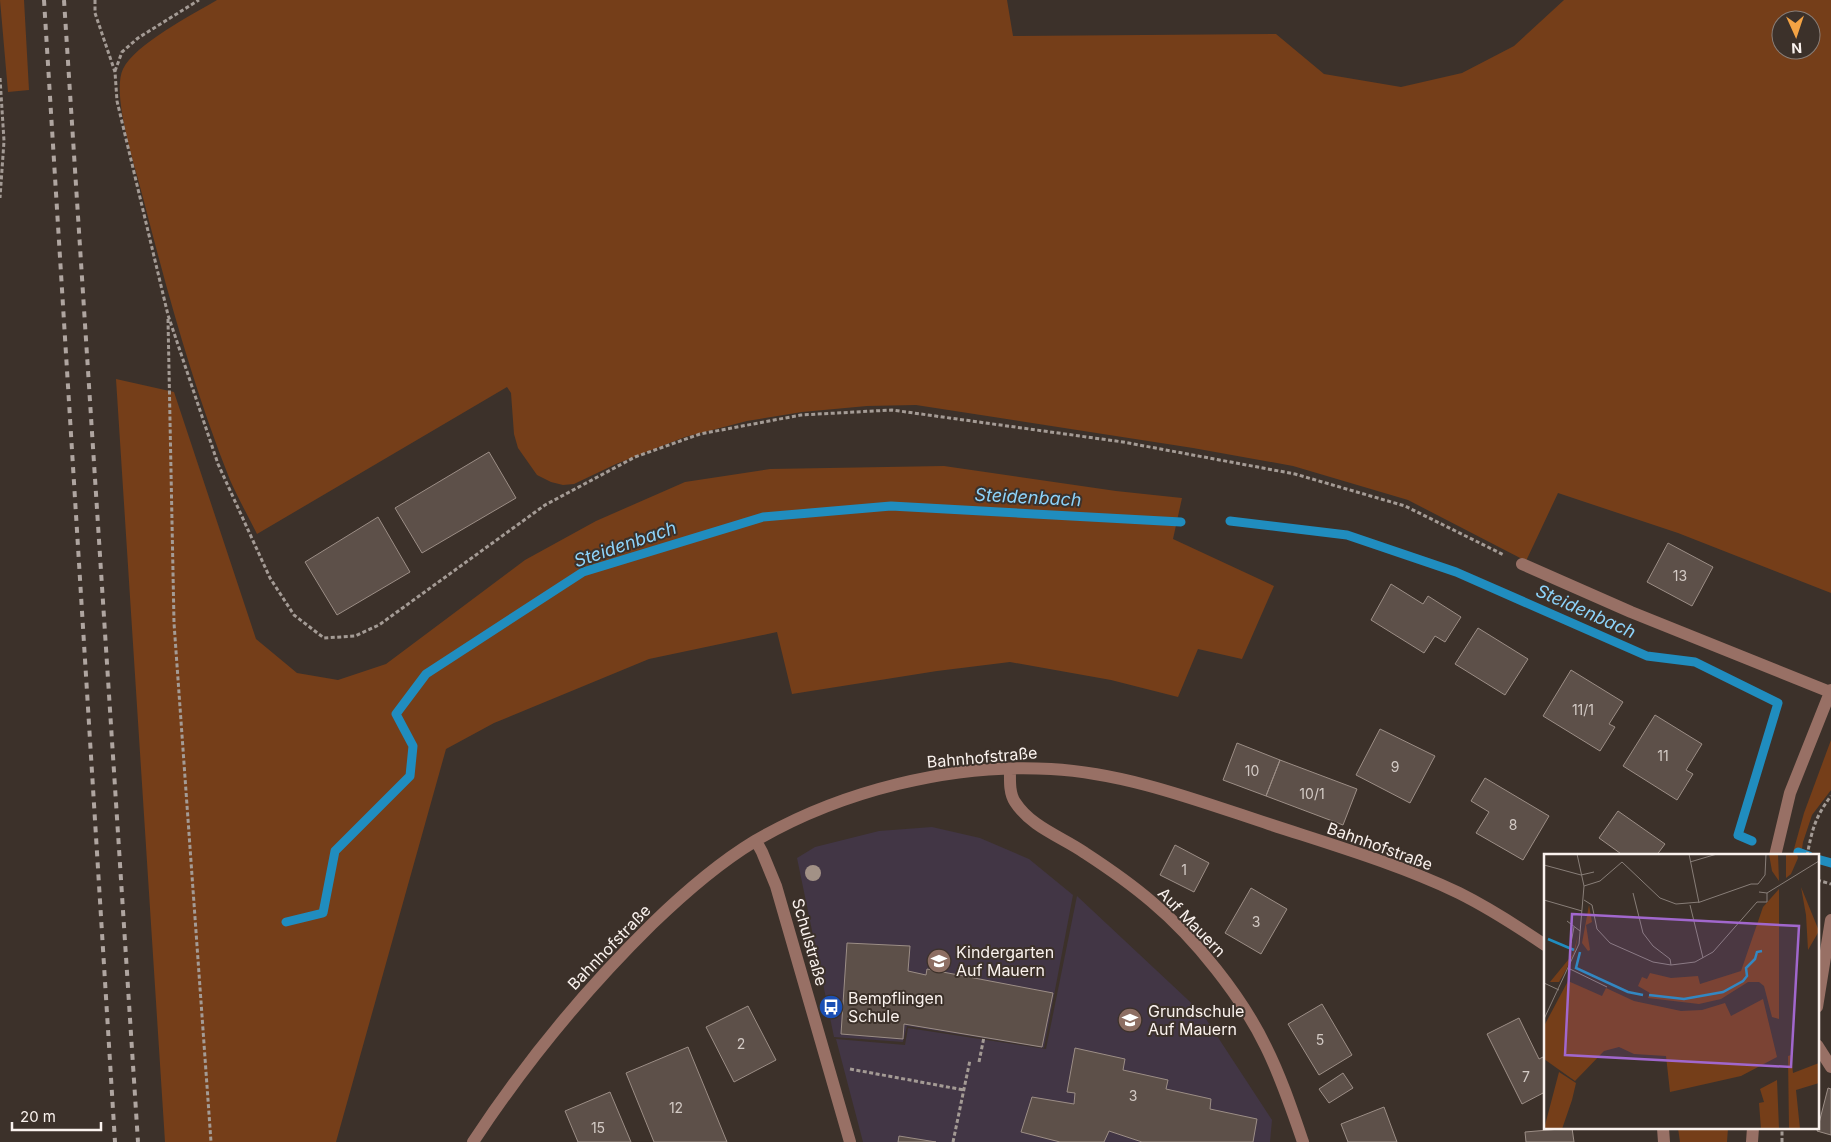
<svg xmlns="http://www.w3.org/2000/svg" width="1831" height="1142" font-family="Inter,sans-serif">
<style>
.education{fill:#423645}
.green{fill:#753e19;fill-rule:evenodd}
.lines{fill:none;stroke-linecap:round;stroke-linejoin:round}
.stream{stroke:#208dbf;stroke-width:9}
.building{fill:#5d5049;stroke:#9c8e86}
.path{stroke:#a49b95;stroke-width:3;stroke-dasharray:4 2.5;stroke-linecap:butt}
.minor{stroke:#987065;stroke-width:12}
.rail{stroke:#afa5a0;stroke-width:4;stroke-dasharray:6 6;stroke-linecap:butt}
.tree{fill:#a29186}
.labels{text-anchor:middle;dominant-baseline:central;stroke-width:4;stroke-linejoin:round;paint-order:stroke}
.number-label{font-size:14px;fill:#d3cac5}
.street-label{font-size:16px;fill:#faf2ee;stroke:#3c312a}
.poi-label{font-size:16px;fill:#faf2ee;stroke:#3c312a;text-anchor:start}
.water-label{font-size:18px;font-style:italic;fill:#8dd3fa;stroke:#3c312a}
.inset-river{fill:none;stroke:#208dbf;stroke-width:2.5}
.inset-road{fill:none;stroke:#887e78;stroke-width:1}
.view{fill:#a167cd;fill-opacity:0.15;stroke:#a167cd;stroke-width:2.5}
.inset-edge{fill:none;stroke:#faf2ee;stroke-width:2.5}
</style>
<rect width="100%" height="100%" fill="#3c312a"/>
<path class="education" d="M932,827L980,838L1029,859L1073,895L1044,1048L907,1026L903,1042L834,1037L797,858L815,847L879,831Z
M1077,896L1202,1013L1272,1120L1270,1142H863L836,1039L905,1045L908,1028L1046,1049Z"/>
<path class="green" d="M0,0H24L29,90L8,92Z
M217,0H1007L1013,36L1276,34L1324,74L1401,87L1462,73L1514,46L1564,0H1831V593L1678,533L1558,493L1526,561L1408,500L1293,466L1193,448L916,405L867,406L802,412L747,421L685,437L616,464L574,484L563,485L551,482L537,475L518,448L514,434L511,393L507,387L257,534C248,516 238,498 230,480C193,387 167,291 142,194C135,166 111,94 123,69C135,44 192,15 217,0ZM1781,20H1811V50H1781Z
M116,379L174,392L256,639L297,673L338,680L386,664L525,560L596,521L685,482L770,469L944,466L1116,491L1182,498L1173,539L1274,586L1242,659L1198,649L1178,697L1111,680L1010,662L937,671L792,694L777,632L649,659L494,723L446,749L336,1142H165Z
M1831,740V790L1812,815L1803,842L1801,856H1792L1804,813Z
M1678,1128H1728L1727,1142H1680Z"/>
<g class="lines">
<path class="stream" d="M1230,521L1347,535L1456,572L1647,656L1695,662L1778,703L1738,835L1752,841
M1798,852L1809,856
M1817,859L1831,863
M286,922L323,913L335,851L410,776L413,746L396,714L426,674L583,572L763,517L891,506L1181,522"/>
</g>
<path class="building" d="M489,452L516,498L422,553L395,508Z
M378,517L410,572L337,615L305,562Z
M1668,543L1713,567L1692,606L1647,582Z
M1391,584L1423,604L1428,596L1461,617L1445,642L1435,636L1424,653L1371,620Z
M1478,628L1528,659L1505,695L1455,664Z
M1571,670L1623,702L1609,724L1615,727L1600,751L1543,716Z
M1655,715L1702,744L1686,770L1693,774L1677,800L1623,766Z
M1380,729L1435,756L1410,803L1356,775Z
M1237,743L1280,760L1266,796L1223,780Z
M1280,760L1357,789L1343,825L1266,796Z
M1485,778L1549,816L1523,860L1476,833L1489,812L1471,801Z
M1618,811L1665,844L1656,856H1624L1599,838Z
M1175,845L1209,863L1194,892L1160,875Z
M1251,888L1287,909L1261,954L1225,933Z
M847,943L910,946L908,971L926,975L927,969L1053,993L1042,1047L904,1024L903,1039L841,1034Z
M1322,1004L1352,1055L1319,1075L1288,1024Z
M748,1006L776,1060L734,1082L706,1027Z
M1519,1018L1539,1059L1545,1056V1092L1522,1104L1487,1034Z
M688,1047L727,1142H654L626,1073Z
M1075,1048L1125,1059L1123,1070L1168,1080L1166,1089L1211,1099L1210,1109L1257,1119L1253,1142H1142L1109,1131L1104,1142H1060L1021,1132L1032,1097L1074,1104L1075,1093L1067,1092Z
M1343,1073L1353,1088L1329,1103L1319,1089Z
M1828,1088L1831,1089V1135L1817,1131Z
M610,1092L631,1142H578L565,1111Z
M1384,1107L1397,1142H1348L1341,1124Z
M1572,1128L1574,1142H1526L1525,1132Z
M899,1136L936,1142H898Z"/>
<g class="lines">
<path class="path" d="M95,0V13L115,72L117,101L168,315L218,464L270,578L294,615L324,638L355,636L379,625L545,505L635,457L700,434L801,415L892,410L1123,442L1295,474L1405,506L1504,555
M115,71L122,52L138,38L199,0
M0,78L4,141L0,198
M168,319L174,623L211,1142
M1807,856C1812,830 1815,817 1831,796
M1817,880L1831,884
M979,1062L984,1037
M850,1069L964,1090
M953,1142L970,1060
M1782,1142V1128"/>
<path class="minor" d="M1522,564L1631,612L1830,692
M1010,769C1010,780 1009,793 1015,802C1031,827 1062,837 1085,853C1108,868 1131,884 1152,902C1195,938 1242,997 1266,1047C1281,1077 1292,1110 1303,1142
M756,841L762,852L776,886L850,1142
M1775,856L1790,793L1831,690
M1817,1007L1831,920
M1817,1045L1831,1067
M1663,1128L1664,1142
M473,1142C525,1063 585,990 652,924C684,893 717,864 755,841C840,791 952,763 1051,769C1126,773 1199,801 1269,824C1333,845 1398,864 1459,893C1489,908 1517,926 1545,945
M1752,1142L1753,1128"/>
<path class="rail" d="M44,0L115,1142
M64,0L138,1142"/>
</g>
<circle class="tree" cx="813" cy="873" r="8"/>
<defs>
<g id="school-disc" transform="scale(1.25)"><circle r="9.5" fill="#8d6e63" stroke="#3c312a"/><path d="M0-5L7-2L0 1L-7-2ZM-4 1L0 2.5L4 1V4Q0 6-4 4Z" fill="#fff"/></g>
<g id="bus-disc" transform="scale(1.25)"><circle r="9.5" fill="#1a4fb4" stroke="#3c312a"/><path d="M-5-6H5V4H4V6H2V4H-2V6H-4V4H-5ZM-3.5-4V0h7V-4ZM-3.5 1.2v1.5H-2V1.2ZM2 1.2v1.5H3.5V1.2Z" fill="#fff"/></g>
</defs>
<g fill-rule="evenodd">
<use href="#school-disc" x="939" y="961"/>
<use href="#bus-disc" x="831" y="1007"/>
<use href="#school-disc" x="1130" y="1020"/>
</g>
<g class="labels">
<g class="number-label">
<text x="1680" y="575">13</text>
<text x="1583" y="709">11/1</text>
<text x="1663" y="755">11</text>
<text x="1395" y="766">9</text>
<text x="1252" y="770">10</text>
<text x="1312" y="793">10/1</text>
<text x="1513" y="824">8</text>
<text x="1184" y="869">1</text>
<text x="1256" y="921">3</text>
<text x="1320" y="1039">5</text>
<text x="741" y="1043">2</text>
<text x="1526" y="1076">7</text>
<text x="1133" y="1095">3</text>
<text x="676" y="1107">12</text>
<text x="598" y="1127">15</text>
</g>
<g class="street-label">
<text transform="translate(982 757) rotate(-5)">Bahnhofstraße</text>
<text transform="translate(1380 846) rotate(20)">Bahnhofstraße</text>
<text transform="translate(1192 922) rotate(46)">Auf Mauern</text>
<text transform="translate(810 942) rotate(74)">Schulstraße</text>
<text transform="translate(609 947) rotate(-46)">Bahnhofstraße</text>
</g>
<g class="poi-label">
<text x="956" y="952">Kindergarten<tspan x="956" dy="18">Auf Mauern</tspan></text>
<text x="848" y="998">Bempflingen<tspan x="848" dy="18">Schule</tspan></text>
<text x="1148" y="1011">Grundschule<tspan x="1148" dy="18">Auf Mauern</tspan></text>
</g>
<g class="water-label">
<text transform="translate(1028 497) rotate(3)">Steidenbach</text>
<text transform="translate(625 544) rotate(-19)">Steidenbach</text>
<text transform="translate(1586 611) rotate(24)">Steidenbach</text>
</g>
</g>
<g transform="translate(1544 854)">
<rect width="275" height="275" fill="#3c312a"/>
<path d="M225,0H234L235,27L228,17ZM242,0H253L254,4L247,20L242,24ZM257,33L275,77L264,96L262,61ZM235,35V165L228,163L220,132L215,128H204L177,145L155,150L104,144L106,139L94,132L98,123L103,125L106,119L127,124L154,122L156,130L197,117L219,53ZM45,51L48,68L42,71L46,96L44,97L38,89ZM34,81L31,97L22,116L15,128H6L29,100ZM24,127L58,142L62,134L90,147L137,157L158,156L181,149L187,162L219,145L233,203L197,222L126,238L122,202L90,200L75,193L60,197L31,227L0,205V172ZM247,201L249,219L275,209V229L252,236L256,275H245L244,202ZM15,218L32,229L28,246L18,275H0ZM233,226L235,275H217L215,249L220,248L216,235Z" fill="#753e19"/>
<path class="inset-river" d="M4,85L30,96M36,98L32,114L84,138L99,141M105,141L140,145L179,138L199,127L203,122L202,114L211,105L213,98L218,97"/>
<path class="inset-road" d="M145,0L155,49M146,8L173,0M0,11L37,21L50,18M214,30L221,21L222,0M40,32L56,27L78,8L116,44L132,50L156,48L207,30H214M215,38L223,39L275,7M89,39L99,79L109,92L126,105L127,111M0,46L38,57M40,46L48,51L53,75L66,89L109,108L127,111L151,108L169,98L213,48M213,48H223V39M146,51L159,104M23,67L36,77M27,89L30,73M26,115L63,133M0,129L15,136M0,165L35,90L40,32L33,0"/>
<path class="view" d="M28,60L255,72L247,213L21,201Z"/>
<rect width="275" height="275" class="inset-edge"/>
</g>
<g transform="translate(1796 35) rotate(177)"><circle r="24" fill="#3c312a" stroke="#887e78"/>
<path d="M0-4L9 19L0 12L-9 19Z" fill="#f4a344"/>
<text y="-8" font-size="14" font-weight="bold" text-anchor="middle" fill="#faf2ee">N</text>
</g>
<path d="M12 1122v8h89v-8" fill="none" stroke="#faf2ee" stroke-width="2.5"/>
<text x="20" y="1122" font-size="15" fill="#faf2ee" stroke="#3c312a" stroke-width="4" paint-order="stroke">20 m</text>
</svg>
